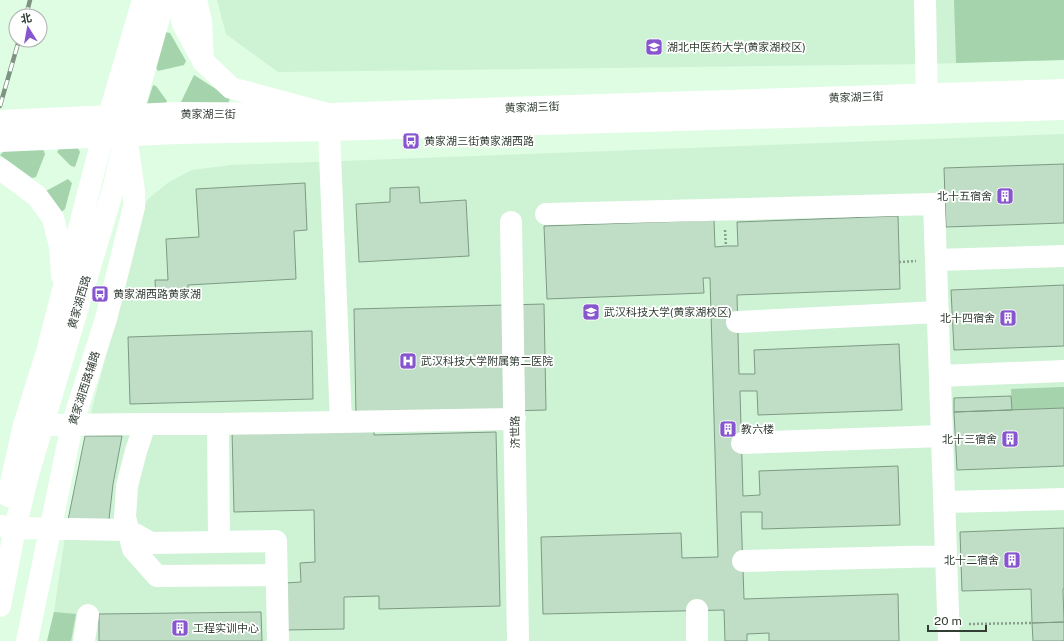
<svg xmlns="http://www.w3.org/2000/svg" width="1064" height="641" font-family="'Public Sans','Noto Sans SC',sans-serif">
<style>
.built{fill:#cef2d4}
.green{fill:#a4d3ac}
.building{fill:#c0dec5;stroke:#7e9a83}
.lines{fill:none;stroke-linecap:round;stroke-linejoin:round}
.path{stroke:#889d8b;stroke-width:2.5;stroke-dasharray:2 2;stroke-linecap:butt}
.minor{stroke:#fff;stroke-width:22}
.major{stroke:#fff;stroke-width:22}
.rail-casing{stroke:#7e9381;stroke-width:4.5}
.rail{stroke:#fff;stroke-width:3;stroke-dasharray:9;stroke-linecap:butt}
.labels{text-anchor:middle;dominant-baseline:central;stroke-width:3.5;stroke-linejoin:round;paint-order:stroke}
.poi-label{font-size:11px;fill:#323e34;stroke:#fff;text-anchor:start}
.street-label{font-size:11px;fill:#323e34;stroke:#fff}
</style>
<rect width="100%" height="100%" fill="#defde3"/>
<path class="built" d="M217,0H1064V60L926,64L278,72L226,34Z
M1064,134V641H47L54,612L66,530L88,424L147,200L169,182L192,170L232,165Z"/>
<path class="green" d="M954,0H1064V60L956,63Z
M165,32L170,33L186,61L184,65L158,71L155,66Z
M194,75L230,98L228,104L185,105L181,102Z
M153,85L156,86L167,101L165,105L147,104Z
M78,148L80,152L75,167L71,166L57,152L59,149Z
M43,149L45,154L36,177L32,178L0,155L5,150Z
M68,179L72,183L65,209L60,213L46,191Z
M1064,387V408L1012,410L1011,389Z
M54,612L76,614L71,641H47Z"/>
<path class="building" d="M1064,164V223L946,227L944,168Z
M305,183L307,230L294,231L296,279L188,285V296L156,298L155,280H168L166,239L199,237L196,189Z
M419,187L420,203L466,200L469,256L359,262L356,204L390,202V188Z
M898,216L900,289L737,295L739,374H755L754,350L899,344L902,410L758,415L757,391H740L743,496L760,495L759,471L898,466L900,525L762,529V512H741L744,599L898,594L899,641H769V633L747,634V641H725L724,610L543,614L541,537L681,533L682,558L718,557L710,278H703L704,293L547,299L544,226L714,220L715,247L726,246H738L737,222Z
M1064,285V346L954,350L951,290Z
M544,304L546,410L356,415L354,309Z
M312,331L313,399L130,404L128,337Z
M1011,396L1012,410L954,412V398Z
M1064,408V466L957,470L954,412Z
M374,426V435L496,432L500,606L379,609V596L344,597V629L286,630L285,583L301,582L300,563L315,562L314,510L234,512L232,430Z
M85,436H122L113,484L108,528L67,525Z
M1064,528V589H1063L1064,622L1032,623L1031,589L962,591L960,532Z
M261,612L262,641H99V614Z
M1064,622V641H1033L1032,623Z"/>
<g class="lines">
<path class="path" d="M725,230L726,246
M899,262L916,261
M969,624L1032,623"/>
<path class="minor" d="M196,0L201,21L203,61
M925,0L927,109
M0,121L178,113L328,114L1064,90
M329,130L341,422
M0,141L178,133L329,130L1064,109
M546,214L934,204L949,641
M511,222L518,641
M936,260L1064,256
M737,322L938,312
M940,376L1064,371
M218,424H145L136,451L127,486L125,517L133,549L157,576L276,575
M43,425L145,424
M742,443L942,436
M944,502L1064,499
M1,526L15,528L128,530L151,543L219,542
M743,561L946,556
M697,610V641
M27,641L72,425L106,319L134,207V191L126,136
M84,641L88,615
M278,641L276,541L219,542L218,424L515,419"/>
<path class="major" d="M177,0L183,24L203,61L231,88L328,114
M0,169L37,196L53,218L60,246L62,275
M8,496L24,425L47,352L103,136L143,0
M0,606L15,528L29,471L114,186L126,135L164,0"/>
<g class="rail-casing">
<path id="rail" d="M26,16L30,0
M0,106L19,40"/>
</g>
<use href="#rail" class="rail"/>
</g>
<defs>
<g id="university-square" transform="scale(0.9)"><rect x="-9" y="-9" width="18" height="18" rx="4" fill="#8756ce" stroke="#fff"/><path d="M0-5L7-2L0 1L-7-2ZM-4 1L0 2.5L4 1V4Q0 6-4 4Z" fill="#fff"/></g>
<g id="bus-square" transform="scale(0.9)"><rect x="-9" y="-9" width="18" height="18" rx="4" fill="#8756ce" stroke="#fff"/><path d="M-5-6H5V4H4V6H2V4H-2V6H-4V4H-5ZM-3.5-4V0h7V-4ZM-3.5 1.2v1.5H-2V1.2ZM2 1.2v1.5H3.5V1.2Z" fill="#fff"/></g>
<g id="building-square" transform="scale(0.9)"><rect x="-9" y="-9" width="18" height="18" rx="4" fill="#8756ce" stroke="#fff"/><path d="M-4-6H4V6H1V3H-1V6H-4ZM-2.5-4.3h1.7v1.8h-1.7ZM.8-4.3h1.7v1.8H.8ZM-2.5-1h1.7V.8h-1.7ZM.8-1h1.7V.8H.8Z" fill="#fff"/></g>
<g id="hospital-square" transform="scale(0.9)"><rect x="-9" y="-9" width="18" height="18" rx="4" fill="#8756ce" stroke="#fff"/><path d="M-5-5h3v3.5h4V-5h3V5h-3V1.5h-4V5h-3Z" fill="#fff"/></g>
</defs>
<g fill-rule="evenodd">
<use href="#university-square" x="654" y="47"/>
<use href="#bus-square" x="411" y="141"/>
<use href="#building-square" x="1005" y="196"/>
<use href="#bus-square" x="100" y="294"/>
<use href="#university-square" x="591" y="312"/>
<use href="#building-square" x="1008" y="318"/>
<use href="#hospital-square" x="408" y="361"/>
<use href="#building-square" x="728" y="429"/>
<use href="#building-square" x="1010" y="439"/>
<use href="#building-square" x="1012" y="560"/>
<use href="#building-square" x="180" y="628"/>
</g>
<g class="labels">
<g class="poi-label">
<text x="667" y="47">湖北中医药大学(黄家湖校区)</text>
<text x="424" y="141">黄家湖三街黄家湖西路</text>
<text x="992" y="196" text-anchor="end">北十五宿舍</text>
<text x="113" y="294">黄家湖西路黄家湖</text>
<text x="604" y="312">武汉科技大学(黄家湖校区)</text>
<text x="995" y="318" text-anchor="end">北十四宿舍</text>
<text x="421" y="361">武汉科技大学附属第二医院</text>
<text x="741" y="429">教六楼</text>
<text x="997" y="439" text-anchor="end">北十三宿舍</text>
<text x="999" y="560" text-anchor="end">北十二宿舍</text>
<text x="193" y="628">工程实训中心</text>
</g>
<g class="street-label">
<text transform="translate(856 97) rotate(-2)">黄家湖三街</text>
<text transform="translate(532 107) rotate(-2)">黄家湖三街</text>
<text x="208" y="114">黄家湖三街</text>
<text transform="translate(79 302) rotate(-74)">黄家湖西路</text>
<text transform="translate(84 388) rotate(-72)">黄家湖西路辅路</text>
<text transform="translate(515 432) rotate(-91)">济世路</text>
</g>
</g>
<g transform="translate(28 28) rotate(349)"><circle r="19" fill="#ffffff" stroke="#adb2ae"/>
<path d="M0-3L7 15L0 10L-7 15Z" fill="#8756ce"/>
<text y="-6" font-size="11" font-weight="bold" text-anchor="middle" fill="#323e34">北</text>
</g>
<path d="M928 625v6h58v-6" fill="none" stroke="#323e34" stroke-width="2"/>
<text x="934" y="625" font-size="12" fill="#323e34" stroke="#ffffff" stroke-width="3" paint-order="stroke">20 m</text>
</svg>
